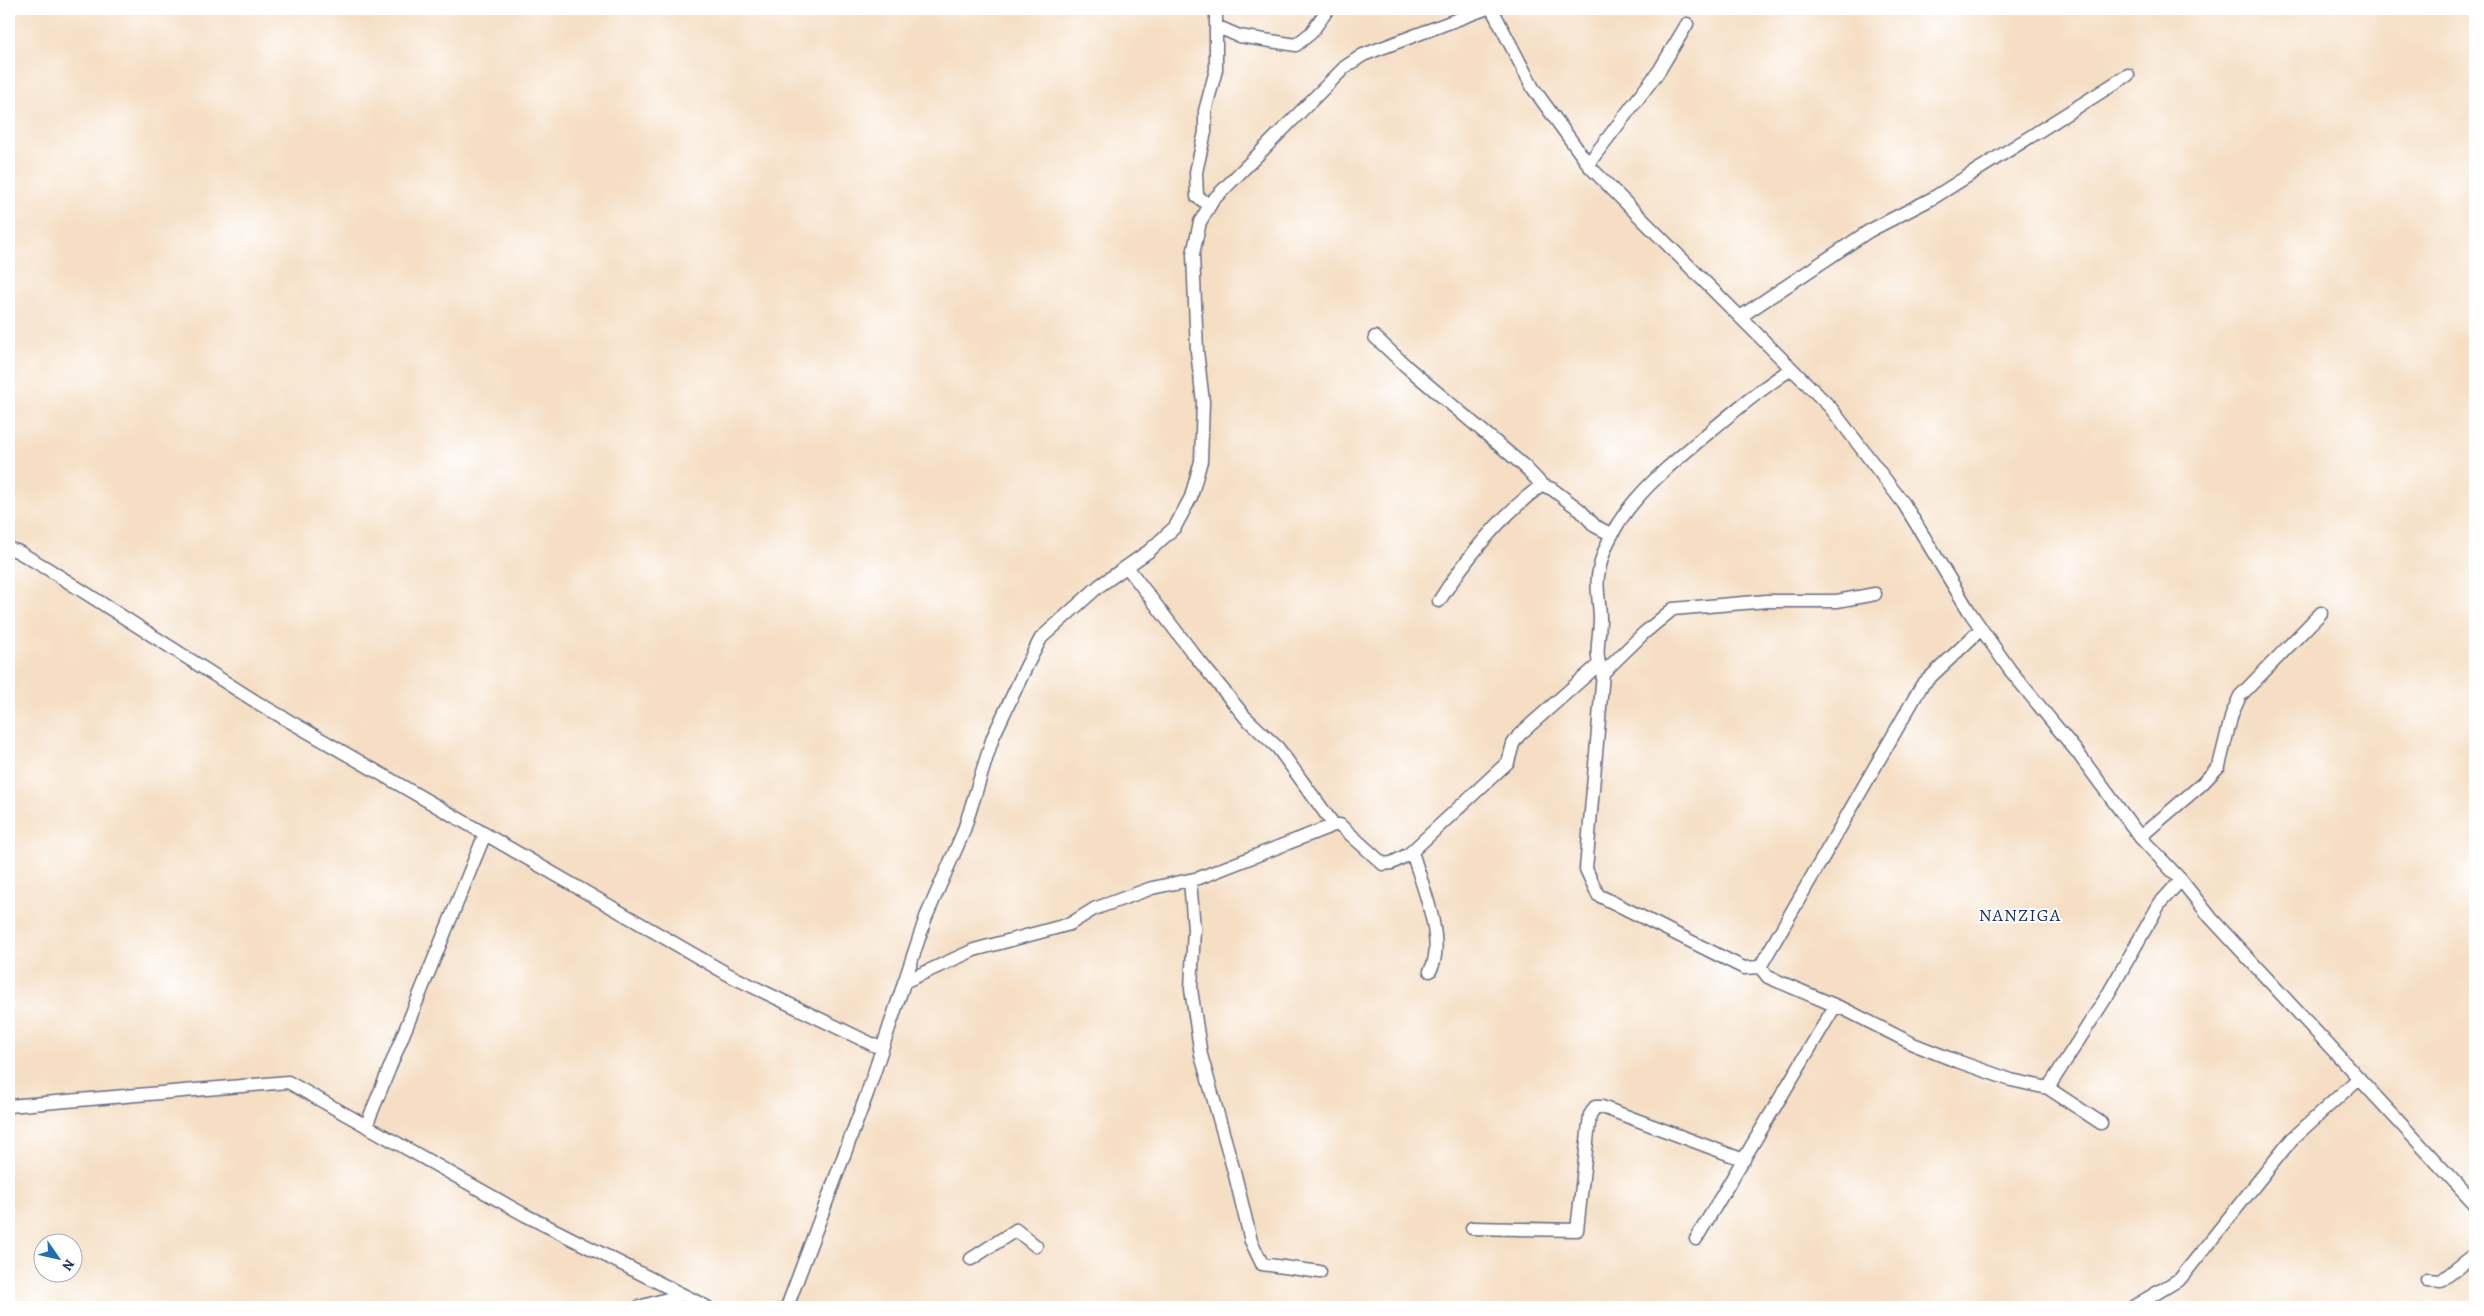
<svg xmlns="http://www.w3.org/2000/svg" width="2484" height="1316" font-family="Alegreya,serif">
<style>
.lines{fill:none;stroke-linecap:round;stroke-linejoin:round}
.minor-casing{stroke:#676c81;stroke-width:15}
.minor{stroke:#fff;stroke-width:12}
.labels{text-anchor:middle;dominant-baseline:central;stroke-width:4;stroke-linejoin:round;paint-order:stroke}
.quarter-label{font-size:18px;letter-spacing:1px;fill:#1b2f5e;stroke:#fff}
</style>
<rect width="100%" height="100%" fill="#fff"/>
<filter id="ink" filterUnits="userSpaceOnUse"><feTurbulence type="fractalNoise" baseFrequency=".02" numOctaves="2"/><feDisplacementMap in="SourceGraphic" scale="10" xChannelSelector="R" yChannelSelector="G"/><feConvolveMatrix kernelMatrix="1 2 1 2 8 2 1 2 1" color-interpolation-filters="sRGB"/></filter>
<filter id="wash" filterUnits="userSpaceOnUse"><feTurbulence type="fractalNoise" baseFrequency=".0096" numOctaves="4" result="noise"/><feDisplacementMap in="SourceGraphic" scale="20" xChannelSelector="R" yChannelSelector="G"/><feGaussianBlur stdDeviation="1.12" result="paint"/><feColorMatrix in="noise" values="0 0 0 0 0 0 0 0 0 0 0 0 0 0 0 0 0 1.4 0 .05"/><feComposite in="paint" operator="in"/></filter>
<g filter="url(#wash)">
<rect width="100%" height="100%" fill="#f5dec3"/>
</g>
<g filter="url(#ink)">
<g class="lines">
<g class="minor-casing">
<path id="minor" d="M1492,9L1533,88L1591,168L1830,407L1904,504L1969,611L2010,670L2077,752L2140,837L2181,880L2211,918L2475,1204
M1216,26L1239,36L1296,45L1311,33L1328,9
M1588,164L1659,71L1687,24
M1210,205L1197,197L1196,172L1205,132V111L1216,70V9
M1740,317L1869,231L1933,198L2128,75
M1375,337L1407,367L1524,466L1542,485
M1791,369C1761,389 1734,411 1707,434C1662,472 1607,514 1598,576C1596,589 1600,605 1600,618C1600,639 1593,655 1603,673L1586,869L1598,895L1744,968L1760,967L1768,977L1846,1010L1913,1044L1951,1059L2011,1080L2048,1088L2107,996L2160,903L2181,880
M9,549L17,551L48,569L258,703L731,976L882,1049
M1127,567L1192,652L1246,718L1278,748L1334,825
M1439,601C1467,557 1500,516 1542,485L1552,489L1580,510L1595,526L1612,535
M1603,673L1644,633L1673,609L1767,601H1837L1875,594
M2140,837L2202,784L2219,766L2232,714L2240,696L2321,613
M1412,852C1421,882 1447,943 1430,971
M1190,880L1194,929L1191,989L1201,1055L1235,1175L1251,1241L1262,1264L1320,1272
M1760,967L1922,685L1981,629
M904,982L974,950L1070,924L1094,909L1152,888L1199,878L1334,825H1340L1383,864L1392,863L1409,854L1508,762L1513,744L1519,735L1598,665
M2048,1088L2101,1123
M9,1106L288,1082L525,1215L707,1307
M366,1126L485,834
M1472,1228L1577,1230L1590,1115L1595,1107H1602L1744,1160
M1696,1239L1835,1006
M971,1259L1016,1230L1036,1246
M2427,1280L2441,1281L2475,1254
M639,1307L682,1295
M787,1307L867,1094L926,917L963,833L993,737L1026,667L1041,638L1099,586L1149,551L1175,527L1191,497L1201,461L1203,402L1197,351L1193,254L1200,222L1213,200L1345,67L1363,55L1485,9
M2133,1307L2180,1279L2292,1139L2359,1078"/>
</g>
<use href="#minor" class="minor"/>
</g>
</g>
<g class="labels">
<g class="quarter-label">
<text x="2020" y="915">NANZIGA</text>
</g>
</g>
<rect width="2484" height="1316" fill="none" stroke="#fff" stroke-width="30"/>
<g transform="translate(58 1258) rotate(124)"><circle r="24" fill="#ffffff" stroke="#a4acbf"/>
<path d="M0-4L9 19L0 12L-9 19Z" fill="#1f6fb2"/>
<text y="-8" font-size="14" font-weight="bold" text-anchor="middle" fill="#1b2f5e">N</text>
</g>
</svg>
